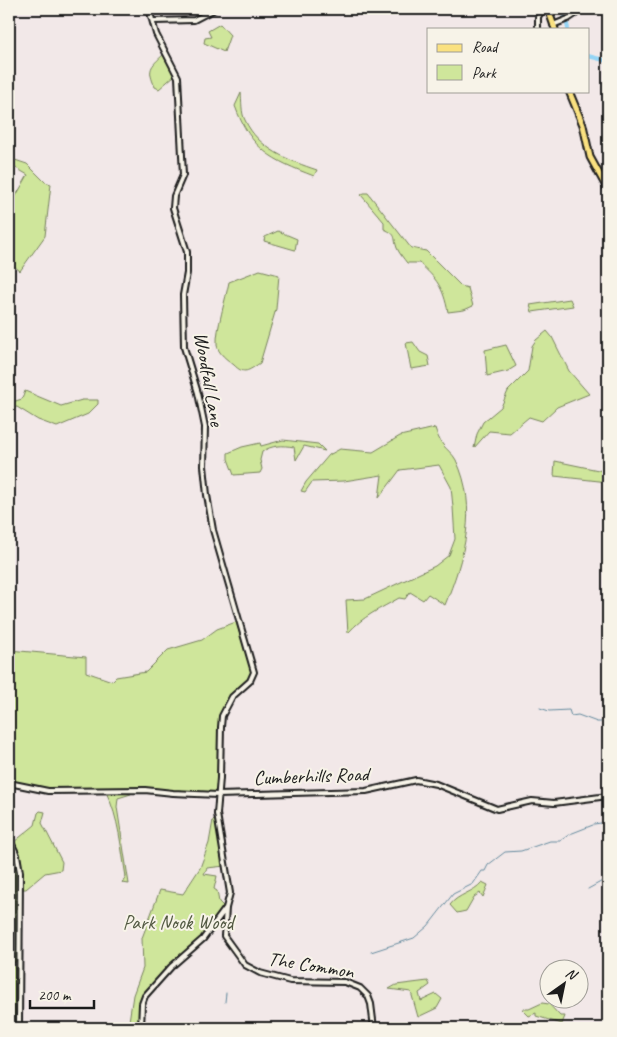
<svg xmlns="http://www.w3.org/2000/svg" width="617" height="1037" font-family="Caveat,sans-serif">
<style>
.green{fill:#cfe69b;stroke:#76815c}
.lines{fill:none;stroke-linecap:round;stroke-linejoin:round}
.stream{stroke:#648a9e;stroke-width:1}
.river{stroke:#94d4f5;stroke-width:4}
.minor-casing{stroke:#1c1c1c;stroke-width:8}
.major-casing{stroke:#1c1c1c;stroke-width:9}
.minor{stroke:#f7f3e8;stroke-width:4}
.major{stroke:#fae180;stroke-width:5}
.labels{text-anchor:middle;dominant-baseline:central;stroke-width:4;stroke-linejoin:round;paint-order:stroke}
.street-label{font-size:20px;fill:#1c1c1c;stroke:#f7f3e8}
.park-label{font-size:20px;fill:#525942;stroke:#f7f3e8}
</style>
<rect width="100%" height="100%" fill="#f2e8e8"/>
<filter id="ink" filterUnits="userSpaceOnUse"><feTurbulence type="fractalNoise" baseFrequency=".02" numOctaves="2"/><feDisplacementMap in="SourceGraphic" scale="10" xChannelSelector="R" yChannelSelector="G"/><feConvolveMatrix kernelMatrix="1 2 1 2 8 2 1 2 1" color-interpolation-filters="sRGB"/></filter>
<g filter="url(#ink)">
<path class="green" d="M220,24L230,35L224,52L204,43L205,38L211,37L208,31Z
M164,54L175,75L159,89L155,87C147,69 150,67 164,54Z
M241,93C242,101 241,113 245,120C258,149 290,161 317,170L314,176C272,160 251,150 235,106Z
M9,158L27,164L45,182L51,184L45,236L20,271L9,262V208L28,175L9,164Z
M364,193H368L411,248L426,251L461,286L468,288L473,306L464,310L448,312C443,287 437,279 419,263H407C404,259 399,253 397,248C393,237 398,235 384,229V222L361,195Z
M278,231L297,239L295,250L264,241L265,237Z
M260,270L279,275L276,309L260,363C248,371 244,375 234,365C228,360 217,353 217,344C216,330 226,298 229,282Z
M570,299L573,306L532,312L530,305Z
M547,331L552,337L569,371L589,394L557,407L542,421L529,417L510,433L489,431L474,448L477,434L483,422L501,407L508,391L528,371L532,346L536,340Z
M413,342L420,352L428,356L430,366L411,369L406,343Z
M506,345L516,366L508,371L487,376L485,350Z
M25,391L61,406L82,400H98V404L88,414L57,427L38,420L17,407L9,408V403L22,399Z
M435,428C437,434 439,440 443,445C447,450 453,454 456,460C479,508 464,558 445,605L428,594L423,600L410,592L405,599L399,598C380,609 363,616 348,633L346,600L365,599L435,566L449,555L455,539L453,507L451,487L439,465L400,470L379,498L382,475L344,481L312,482L305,492L301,491L306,482L329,455L340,449L373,452L400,436Z
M283,440L318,444L325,451L304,446L296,460L294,447C283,445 271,445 262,452L260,460L262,469L260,473L234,475L228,459V453L242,447L260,443L261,446Z
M555,461L608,472V482L554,476Z
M236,622L252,673L250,678L233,693L221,715L217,793L40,790L9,782V650L86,657V672L112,681L116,677L146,672L168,650L202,640L217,629Z
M106,792H130L131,794L118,798L117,807L129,884L122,883L126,877C121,848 119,818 106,792Z
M40,811L45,812L42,823L62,862L61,870L45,873L26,889H23L21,859L14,842L35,825L38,813Z
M216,817L225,866L207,868L204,874L217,876L214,889L217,891L219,902L224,907L211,930L141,997L140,1028H128L133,995L143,968L142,938L160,890L183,894L200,868L209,843L213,820Z
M9,840C26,878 14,918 18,958L13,964L18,974L17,1028H9Z
M482,882L488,885L483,897L480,893L474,897L466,911L457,913L450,905C458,894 473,893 482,882Z
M428,981L430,985L419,993L421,1001L436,994L442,999L437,1008L418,1017L411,992L389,989L396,985Z
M542,1003L549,1004L560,1016H565L562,1024L536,1016V1013L529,1016L522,1009H529Z"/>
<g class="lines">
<path class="stream" d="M540,708L549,711L569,710L571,716L578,715L597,722H608
M594,824L608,822
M588,889L608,878
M371,952L414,938L428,926L453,894L473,884L482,871H485L488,865L505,852L521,851L550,841H560L570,834L593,825
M225,1002L226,993"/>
<path class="river" d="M564,9L568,29
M588,56L608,61
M608,73V75"/>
<g class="minor-casing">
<path id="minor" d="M149,9L156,34L178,77L183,175L174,196L173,208L187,252V273L183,295L184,347L198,393L205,427L204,466L207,495L213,530L254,672L250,681L232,697L222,716L221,727L220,778L217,814L230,893L226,908L224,936L245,965L260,973L290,981L345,982L360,988L368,996L371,1004L374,1028
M154,21L194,20L215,9
M553,25L568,19L583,9
M538,29V17L543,9
M9,783L48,791L145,790L173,793L218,795L366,791L416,780L436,784L497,809L532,801L554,803L608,796
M9,838L17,855L20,872L19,1028
M141,1028L142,1004L145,996L171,967L203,939L226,908"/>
</g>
<g class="major-casing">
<path id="major" d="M548,9L555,29
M569,91L583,125L590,157L608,190"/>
</g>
<use href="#minor" class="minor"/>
<use href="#major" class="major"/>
</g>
</g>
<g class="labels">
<g class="street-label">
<text transform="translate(209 379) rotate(80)">Woodfall Lane</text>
<text transform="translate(311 776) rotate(-2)">Cumberhills Road</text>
<text transform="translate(311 965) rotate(9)">The Common</text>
</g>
<g class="park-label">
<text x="178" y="922">Park Nook Wood</text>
</g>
</g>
<rect width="617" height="1037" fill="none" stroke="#f7f3e8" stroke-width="30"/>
<rect x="15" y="15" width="587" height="1007" fill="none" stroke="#1c1c1c" stroke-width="2" filter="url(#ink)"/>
<rect x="427" y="28" width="162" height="65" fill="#f7f3e8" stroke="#9f9d96"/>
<rect x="437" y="44" width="25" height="8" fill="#fae180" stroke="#9f9d96"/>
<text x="472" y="52" font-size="15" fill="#1c1c1c">Road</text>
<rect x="437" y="65" width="25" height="15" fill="#cfe69b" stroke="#9f9d96"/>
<text x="472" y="78" font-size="15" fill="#1c1c1c">Park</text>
<g transform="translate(564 984) rotate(33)"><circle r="24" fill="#f7f3e8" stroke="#9f9d96"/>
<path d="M0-4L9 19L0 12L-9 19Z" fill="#1c1c1c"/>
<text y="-8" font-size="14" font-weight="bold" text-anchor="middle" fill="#1c1c1c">N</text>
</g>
<path d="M30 1000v8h64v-8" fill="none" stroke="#1c1c1c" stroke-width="2.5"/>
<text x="38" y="1000" font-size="15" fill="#1c1c1c" stroke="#f7f3e8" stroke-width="4" paint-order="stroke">200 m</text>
</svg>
